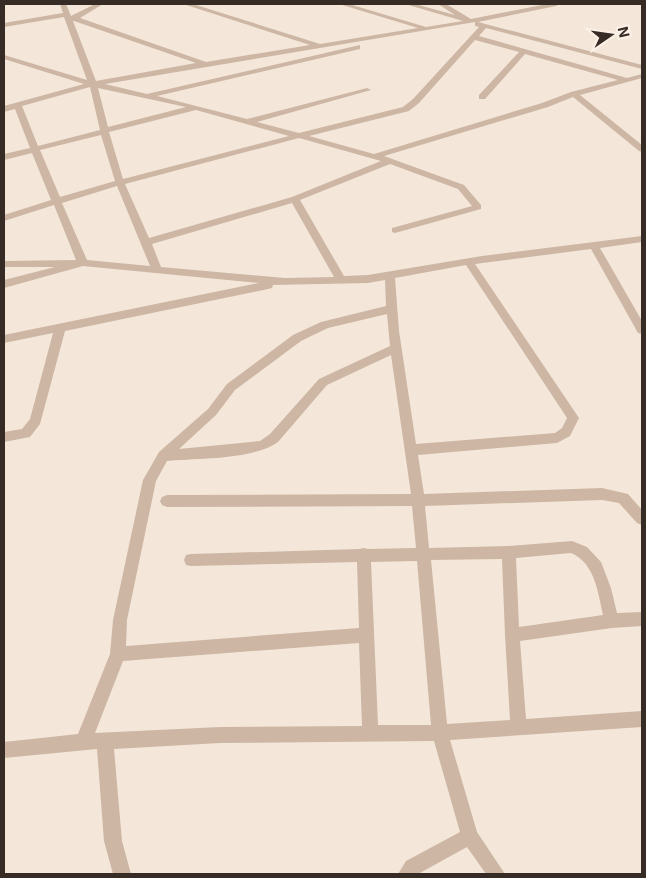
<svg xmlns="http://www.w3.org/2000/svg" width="646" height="878" font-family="Inter,sans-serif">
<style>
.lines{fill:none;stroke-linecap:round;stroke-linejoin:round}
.minor{fill:#cdb6a4;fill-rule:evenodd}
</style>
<rect width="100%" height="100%" fill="#f4e7d9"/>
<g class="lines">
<path class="minor" d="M60,4H66L71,16L95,4H103L80,18L206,62L310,45L183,4H193L320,44L418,28L339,4H349L426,27L463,21L405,4H415L455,15L438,4H446L471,19L547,4H559L556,6L478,22L642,65V69L486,28L479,36L627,78L642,74V78L580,95L642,145V152L639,151L573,97L548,107L384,156L464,185L481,205V209L395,233L392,232V228L472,206L458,189L390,164L300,200L344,276L368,275L482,256L642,236V242L600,248L642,321V334L638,333L591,249L475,264L579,418L570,436L557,443L418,455L424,494L602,488L628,494L642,510V525L637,523L619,503L602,500L425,506L429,548L509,546L572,541L587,547L601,562L611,588L617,613L642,612V626L612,628L520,641L526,719L642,711V727L450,740L477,832L505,874H486L467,847L418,874H398L406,861L460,832L434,741L220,743L114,749L122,841L131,874H113L104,841L97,749L4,758V742L78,734L110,654L113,620L143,480L159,452L208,409L227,384L293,335L321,322L386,306L385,280L368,283L273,285L272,288L268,289L65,331L40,424L30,437L4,442V432L22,429L30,419L53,333L4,343V335L259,283L83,266L4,288V280L55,267H4V261L76,260L54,205L4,221V215L51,200L32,153L4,160V154L30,148L15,109L4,112V106L84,84L4,59V55L87,80L64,17L4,27V23L63,13ZM73,21H74L196,63L96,81ZM475,22V26L479,27L413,99L403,107L299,133L257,122L371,90L367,88L247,119L157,96L360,49V45L147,94L105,84ZM475,40L519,52L479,95V99H485L525,54L618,80L571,92L542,103L374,154L309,136L409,111L419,103ZM90,87L100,130L38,146L22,106ZM98,88L186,107L108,127ZM196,110L289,136L123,179L109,132ZM101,135L115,181L60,197L40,150ZM299,138L381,161L292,197L149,238L125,184ZM117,186L150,266L87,260L62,203ZM292,203L334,277L285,278L161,267L152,244ZM466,265L567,418L562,428L555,433L416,444L399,331L395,278ZM387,314L390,346L319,379L270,434L260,441L179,449L216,415L235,390L301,341L328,328ZM391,355L411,494L167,495L162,497L160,501L162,505L167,507L412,506L416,548L368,549L364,548L359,549L191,554L186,555L184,560L186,565L191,566L357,562L359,628L126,646L127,620L156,481L167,461C199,458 253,460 278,442L327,385ZM571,553C595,563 598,593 603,615L519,627L516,558ZM502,559L505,635L510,720L447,724L431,560ZM417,561L431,725H378L371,562ZM359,643L362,726L220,727L95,733L123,661Z"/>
</g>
<rect width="646" height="878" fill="none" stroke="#372b26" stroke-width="10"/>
<g transform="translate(611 35) rotate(77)" stroke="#fbf1e6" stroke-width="4" paint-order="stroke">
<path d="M0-4L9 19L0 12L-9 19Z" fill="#372b26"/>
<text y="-8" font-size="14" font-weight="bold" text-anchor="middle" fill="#372b26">N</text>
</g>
</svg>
